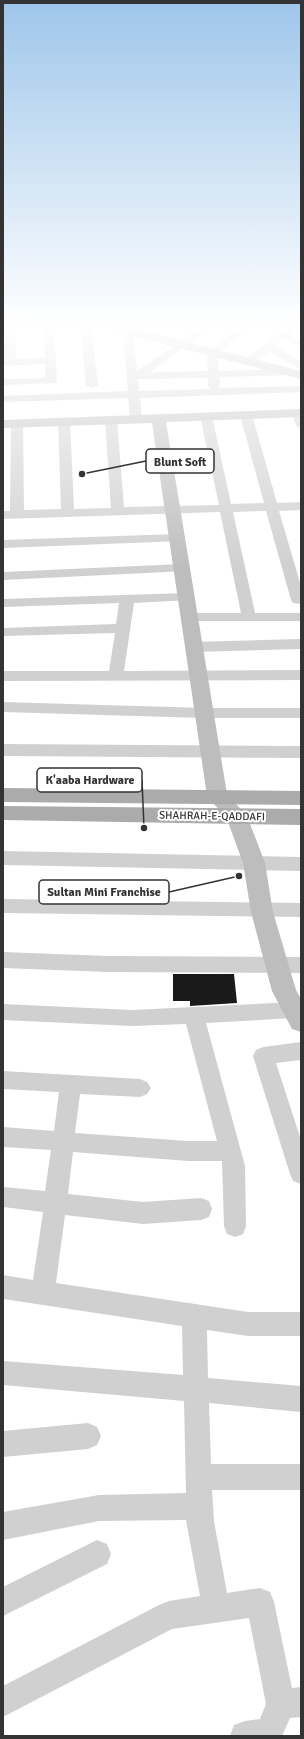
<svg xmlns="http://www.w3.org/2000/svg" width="304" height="1739" font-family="Signika,sans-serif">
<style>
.building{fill:#1a1a1a}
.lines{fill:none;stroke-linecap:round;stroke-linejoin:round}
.street{fill:#d0d0d0;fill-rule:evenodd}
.secondary{fill:#bdbdbd;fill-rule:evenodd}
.primary{fill:#ababab;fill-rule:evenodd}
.labels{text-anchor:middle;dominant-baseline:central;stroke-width:4;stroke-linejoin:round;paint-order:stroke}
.street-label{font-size:11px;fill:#333;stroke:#fff}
.leader{fill:none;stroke:#333;stroke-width:1.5}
.callout-dot{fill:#333;stroke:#fff;stroke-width:1.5}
.callout{fill:#fff;stroke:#333;stroke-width:1.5}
.callout-label{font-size:12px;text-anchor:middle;font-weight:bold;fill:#333}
</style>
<rect width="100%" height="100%" fill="#fff"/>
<path class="building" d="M173,974H234L237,1003L190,1006V1001H173Z"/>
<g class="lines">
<path class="street" d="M6,327H16V359L45,358L44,327H54L57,381L55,383L3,385V379L45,378V364L3,366Z
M81,327H91L98,385L92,388L86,385Z
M201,327H213L150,372L208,371L207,353L208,351L239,327H250L217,354L219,371L290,369L296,372L290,375L219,377L220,386L218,388L301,386V392L140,398L142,419L140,421H132L130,419L128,398L3,402V396L128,391L123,331L124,329H132L133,331L137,371ZM208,378V386L211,389L139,391L138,379Z
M286,327H297L290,334L301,340V347L283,339L276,346L301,362V370L269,351L258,360H250L249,358L250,356Z
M297,410H301V428L297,427L291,413L293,411Z
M246,411L250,413L252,415L277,503L301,502V510L279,511L301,586V604L293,603L291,600L266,511L233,512L255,613H301V621H189L184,620L182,617L184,614L189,613H241L220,512L3,519V511H10L11,423L13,420H21L23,423L24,510L61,509L58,421L60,419H68L70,421L74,509L111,508L105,420L107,418H115L117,420L124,507L219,505L200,416L202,414H210L212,416L231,504L264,503L240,415L242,413Z
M177,534L182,535L184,538L182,541L3,548V540Z
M182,564L187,565L189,568L187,571L3,580V572Z
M186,593L191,594L193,597L191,600L134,603L124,671L301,670V680L3,681V671H109L115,633L3,636V628L116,624L119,603L3,607V599Z
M301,639V649L193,652L188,650L186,647L188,644L193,642Z
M3,702L204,708H301V718H204L3,712Z
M3,744L301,746V758L3,756Z
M3,851L301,857V871L3,865Z
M3,899L301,903V917L3,913Z
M3,952L108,956L301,957V973L108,972L3,968Z
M295,1002L301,1004V1016L295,1018L206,1023L245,1166L246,1226L243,1234L235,1237L227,1234L224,1226L222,1161H188L73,1152L68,1194L143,1202L201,1198L209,1201L212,1209L209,1217L201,1220L143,1224L65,1215L56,1283L248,1312H301V1336H248L207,1330L208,1378L301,1386V1412L209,1403L211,1464H301V1490H212L214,1521L227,1593L260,1588L270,1592L274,1602L292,1688L301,1687V1717L290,1718L282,1736H230L234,1725L245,1721L260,1719L266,1704L249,1618L172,1629L3,1717V1686L159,1605L169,1601L200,1596L186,1520L99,1521L3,1540V1512L99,1495L186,1493L184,1401L3,1385V1361L183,1375L182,1326L3,1299V1275L33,1280L43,1212L3,1207V1187L45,1191L51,1150L3,1147V1127L54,1131L59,1092L3,1089V1071L140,1079L147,1082L151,1088L147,1094L140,1097L80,1094L75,1133L188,1141H217L186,1024L132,1026L3,1020V1004L132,1010Z
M301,1042V1060L276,1063L301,1140V1184L293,1181L290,1174L253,1056L256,1050L263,1047Z
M88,1423L97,1427L101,1436L97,1445L88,1449L3,1457V1431Z
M97,1540L107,1544L111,1554L107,1564L3,1616V1587Z"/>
<path class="secondary" d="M108,327H129L301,371V379L109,330Z
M301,409V417L166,422L227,794L247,816L265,863L273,912L296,990L301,999V1032L292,1029L272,991L251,912L243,863L227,819L207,796L152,423L3,428V420Z"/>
<path class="primary" d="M3,788L301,791V805L3,802Z
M3,806L301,809V825L3,820Z"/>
</g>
<linearGradient id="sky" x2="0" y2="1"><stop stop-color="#9ec6ea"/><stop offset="0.57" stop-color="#fff"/><stop offset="1" stop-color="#fff" stop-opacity="0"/></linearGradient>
<rect width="304" height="570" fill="url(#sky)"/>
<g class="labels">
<g class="street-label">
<text transform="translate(212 816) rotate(1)">SHAHRAH-E-QADDAFI</text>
</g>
</g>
<path class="leader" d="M82 474L146 461M144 828L142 780M239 876L169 892"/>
<g class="callout-dot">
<circle cx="82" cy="474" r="4"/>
<circle cx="144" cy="828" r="4"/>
<circle cx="239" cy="876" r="4"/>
</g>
<g class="callout">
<rect x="146" y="449" width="68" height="24" rx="4"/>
<rect x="37" y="768" width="105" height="24" rx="4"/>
<rect x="39" y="880" width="130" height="24" rx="4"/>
</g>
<g class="callout-label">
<text x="180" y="466">Blunt Soft</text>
<text x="90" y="784">K'aaba Hardware</text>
<text x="104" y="896">Sultan Mini Franchise</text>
</g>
<rect width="304" height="1739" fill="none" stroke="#333333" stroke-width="8"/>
</svg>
